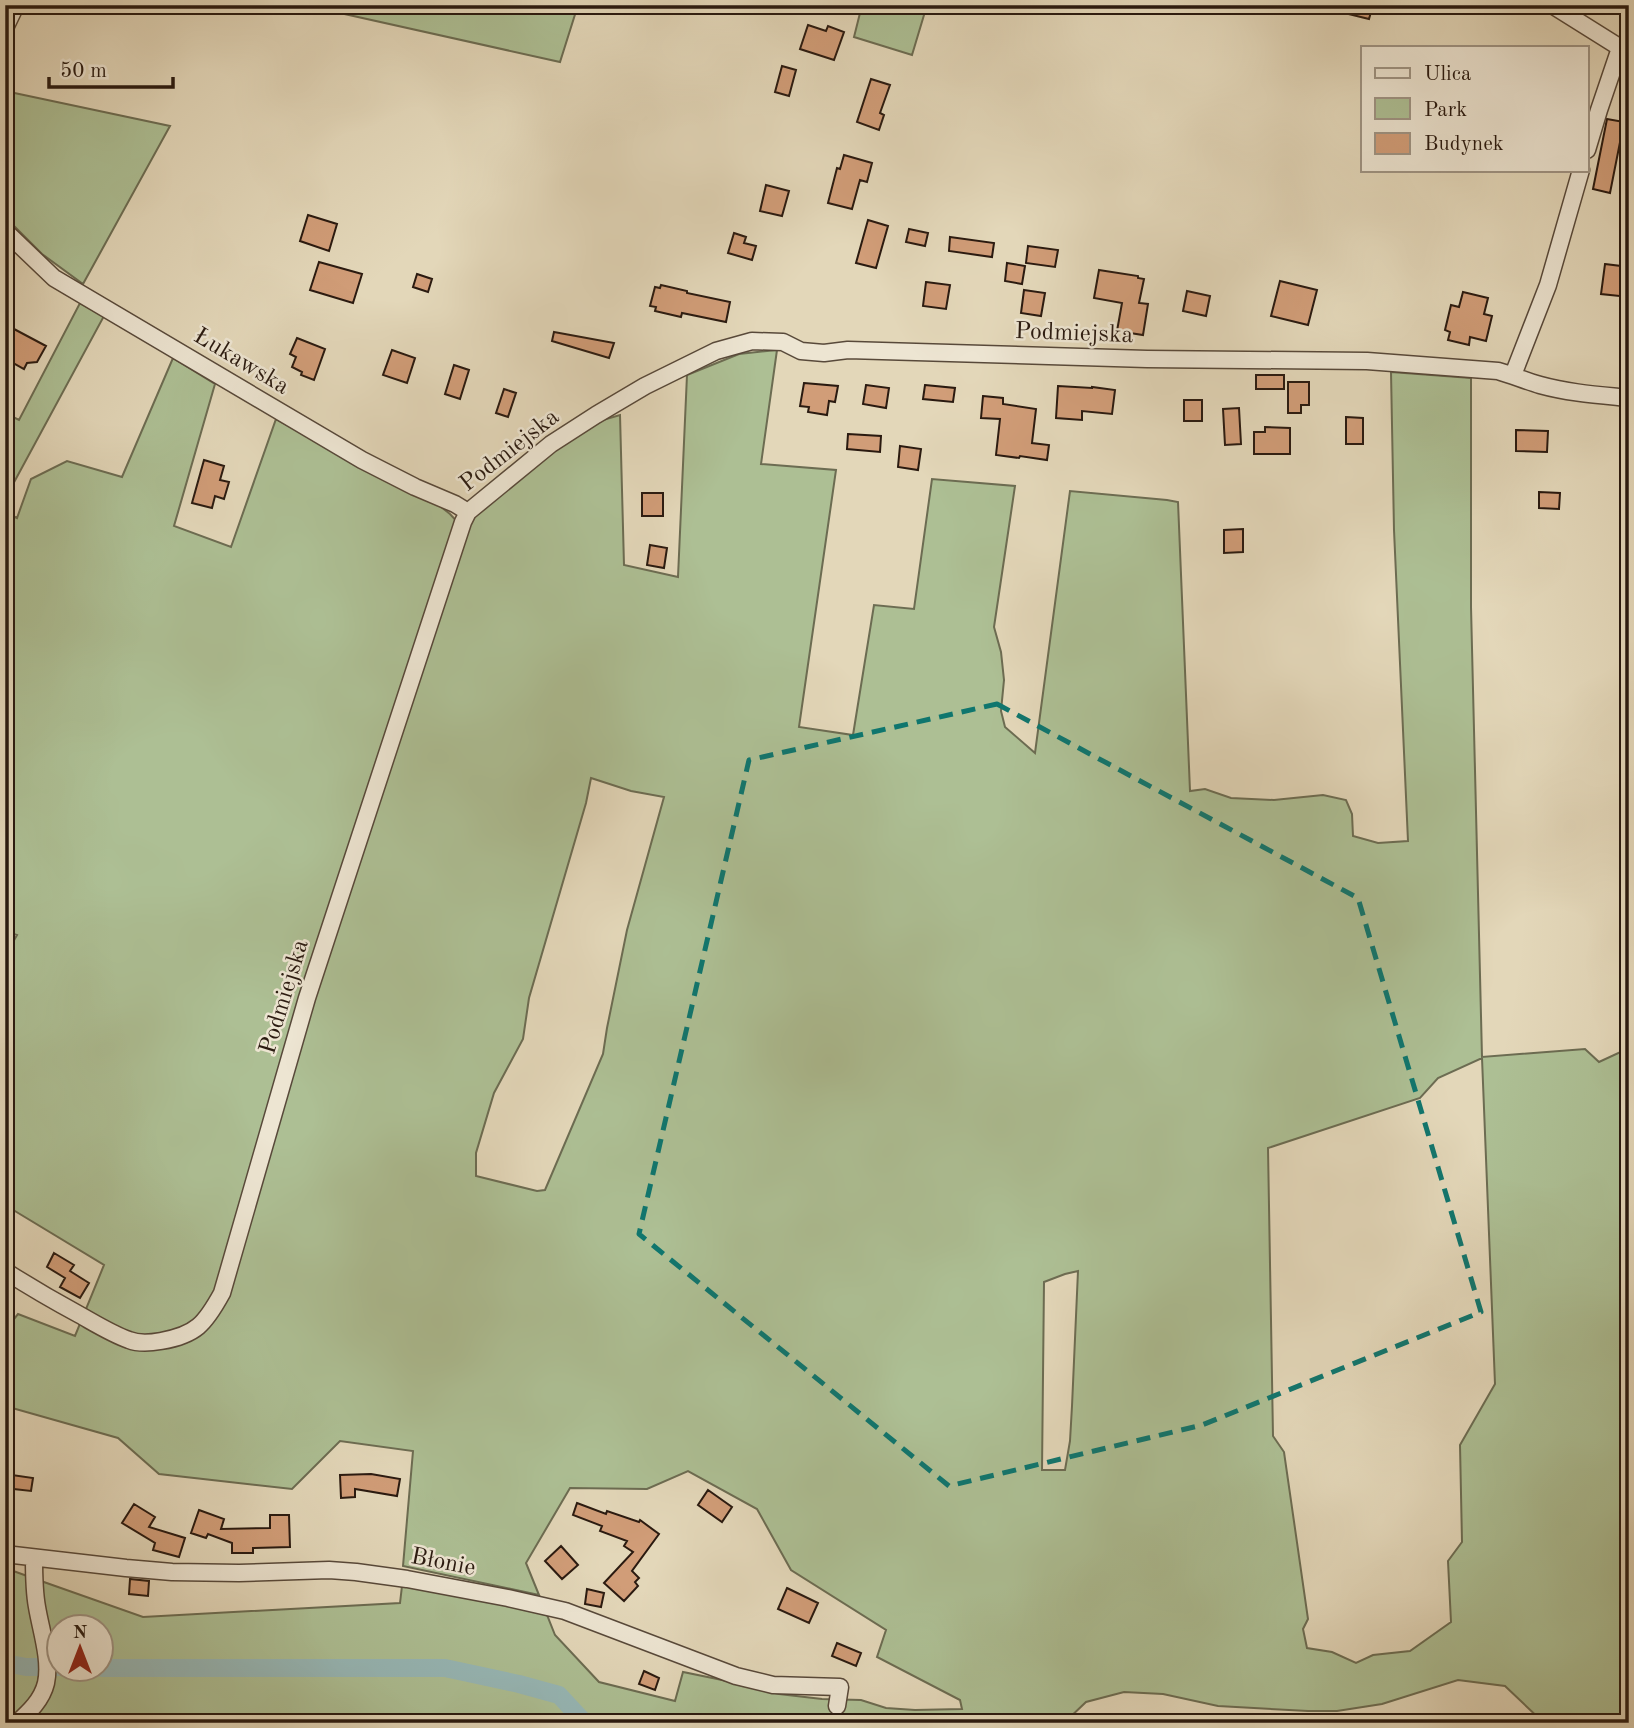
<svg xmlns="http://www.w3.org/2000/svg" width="1634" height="1728" font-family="'Old Standard TT',serif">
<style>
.green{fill:#adbf94;stroke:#6c6c52;stroke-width:2;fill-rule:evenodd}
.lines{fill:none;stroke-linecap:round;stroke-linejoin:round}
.canal{stroke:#97b8b7;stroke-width:18}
.building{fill:#d19d78;stroke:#2a1a10;stroke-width:2}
.minor-casing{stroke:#58493a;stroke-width:19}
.minor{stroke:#ede5d2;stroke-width:16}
.marked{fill:none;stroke:#0f766e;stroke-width:5;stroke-dasharray:14 9;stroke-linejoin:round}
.labels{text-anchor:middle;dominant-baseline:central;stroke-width:5;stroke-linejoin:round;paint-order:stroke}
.street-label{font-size:24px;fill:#2a1a10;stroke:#ede5d2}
</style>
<rect width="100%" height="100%" fill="#e3d7b9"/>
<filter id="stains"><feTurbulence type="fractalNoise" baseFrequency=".00286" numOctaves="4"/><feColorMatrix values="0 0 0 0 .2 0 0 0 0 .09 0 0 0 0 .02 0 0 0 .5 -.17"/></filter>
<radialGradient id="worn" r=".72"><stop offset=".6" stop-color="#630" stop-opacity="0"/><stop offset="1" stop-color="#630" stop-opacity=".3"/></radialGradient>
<path class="green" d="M304,5H578L560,62Z
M862,5H927L912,55L854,37Z
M5,91L170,126L83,284L42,254L5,217Z
M80,303L104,316L5,499V413L19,420Z
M777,350L761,464L836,470L799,727L853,735L874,605L914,609L932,479L1015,486L994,627L1001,652L1004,680L1001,711L1005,727L1035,753L1070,491L1167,500L1178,502L1190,791L1205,789L1231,798L1274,800L1323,795L1346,800L1352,814L1353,836L1378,843L1408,841L1394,530L1391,372L1471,378V607L1482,1057L1585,1049L1599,1062L1629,1048V1723H1544L1505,1686L1458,1680L1382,1704L1337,1711H1308L1218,1706L1163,1694L1124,1692L1086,1702L1064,1723H23L46,1699L41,1581L143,1617L400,1603L402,1586L545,1610L555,1635L599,1682L675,1701L683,1672L727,1681L779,1694L822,1699L861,1700L886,1708L915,1710L962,1709L960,1700L877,1657L886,1630L791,1570L757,1509L688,1471L647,1489L570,1488L526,1563L539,1595L403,1566L413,1451L340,1441L292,1489L159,1474L118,1438L5,1406V1330L18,1314L75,1336L104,1265L5,1205V956L17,935L5,931V512L17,518L31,479L67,461L122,477L173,358L215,384L174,526L231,547L276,419L391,481L426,495L450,514L462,527L474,515L589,424L620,415L624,565L678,577L687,375L739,354ZM591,778L631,791L664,797L627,930L607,1028L603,1054L545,1190L537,1191L476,1176V1153L494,1093L523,1039L529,998L586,803ZM1482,1058L1495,1384L1460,1445L1462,1542L1448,1561L1451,1622L1410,1651L1373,1655L1356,1663L1332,1652L1307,1648L1303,1629L1308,1619L1284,1452L1273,1436L1268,1148L1420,1098L1438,1078ZM1078,1271L1072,1406L1070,1441L1065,1470H1042L1044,1282L1065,1274ZM60,1626H102V1668H60Z
M5,1568L30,1577C34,1612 50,1673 30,1703C25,1710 16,1717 10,1723H5Z"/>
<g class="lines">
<path class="canal" d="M5,1663L26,1667H60
M102,1668H445L519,1684L559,1695L585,1723"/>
</g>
<path class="building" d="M1332,5H1373L1369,19L1332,10Z
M808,25L826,31L828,26L844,32L834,60L800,49Z
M782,66L796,70L789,96L775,92Z
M871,79L890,85L880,113L884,115L879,130L857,122Z
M1607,119L1624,122L1610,193L1593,189Z
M844,155L872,163L867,182L860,180L852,209L828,203L837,168L840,169Z
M766,185L789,191L782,216L760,211Z
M308,215L337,224L329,251L300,241Z
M868,220L888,226L876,268L856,263Z
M909,229L928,233L925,246L906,242Z
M734,233L746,237L744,243L756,246L752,260L728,253Z
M950,237L994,243L992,257L949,251Z
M1028,246L1058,250L1055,267L1026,263Z
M319,262L362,274L353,303L310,290Z
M1007,263L1025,266L1022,284L1005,281Z
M1605,264L1629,267V297L1601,294Z
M1099,270L1138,276V278L1144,279L1139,303L1148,304L1143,335L1117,331L1122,303L1094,298Z
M417,274L432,279L428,292L413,287Z
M1280,281L1317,290L1308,325L1271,316Z
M926,282L950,285L946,309L923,306Z
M661,285L687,291V293L730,302L726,322L682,313L681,317L655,311L656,307L650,306L655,287L660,288Z
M1024,290L1045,293L1041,316L1021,313Z
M1187,291L1210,296L1206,316L1183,311Z
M1463,292L1488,298L1484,314L1492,316L1486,341L1470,337L1469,345L1448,340L1450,332L1445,330L1451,305L1459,307Z
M14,329L46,346L37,362L27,363L24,369L8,360L13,350L5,345Z
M554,332L614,343L609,358L552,341Z
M297,338L325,349L314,380L301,375L302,372L292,367L296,357L290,354Z
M392,350L415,358L407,383L383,375Z
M454,365L469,370L460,399L445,394Z
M1256,375H1284V389H1256Z
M1288,382H1309V405H1301V413H1288Z
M804,383L838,386L835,402L829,401L827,415L808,412L809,407L800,406Z
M866,385L889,388L886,408L863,404Z
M925,385L955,388L953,402L923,399Z
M1058,386L1092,388V387L1115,390L1112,414L1082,411V420L1056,418Z
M504,389L516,393L508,417L496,413Z
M983,396L1003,398V404L1036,409L1032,443L1049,445L1047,460L1020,456L1019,458L996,455L1000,419L981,418Z
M1184,400H1202V421H1184Z
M1239,408L1241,444L1225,445L1223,409Z
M1346,417L1363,418V444H1346Z
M1265,427L1290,428V454H1254V432H1265Z
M1516,430L1548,431L1547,452L1516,451Z
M848,434L881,436L880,452L847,449Z
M900,446L921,449L918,470L898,467Z
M204,460L224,466L220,480L229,482L224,499L215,496L212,508L192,503Z
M1539,492L1560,493L1559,509L1539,508Z
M642,493H663V516H642Z
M1243,529V552L1224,553V530Z
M650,545L667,548L664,568L647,565Z
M54,1253L74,1265L70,1271L89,1283L80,1298L60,1287L65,1278L47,1267Z
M5,1474L33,1478L31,1491L5,1488Z
M371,1474L400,1479L397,1496L355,1489V1497L341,1498L340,1475Z
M708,1490L732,1507L722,1522L698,1505Z
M577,1503L606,1514L607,1511L639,1522L640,1520L659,1534L632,1571L639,1578L635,1582L638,1586L624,1601L604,1583L633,1552L624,1546L627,1541L600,1531L602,1526L573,1515Z
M134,1504L155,1517L149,1527L185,1538L179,1557L153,1550L155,1543L122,1523Z
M199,1510L224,1519L221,1529L270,1528V1515H289L290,1547L253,1548V1553H232V1543L208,1534L206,1538L191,1533Z
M561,1546L578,1565L562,1579L545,1561Z
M130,1579L149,1581L148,1596L129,1594Z
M787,1588L818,1603L809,1623L778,1609Z
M587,1589L604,1593L601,1607L585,1604Z
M837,1643L861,1653L856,1666L832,1656Z
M644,1671L659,1678L655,1690L639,1684Z"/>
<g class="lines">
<g class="minor-casing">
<path id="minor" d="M1552,5L1627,52
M5,28L16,5
M1587,150L1599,110L1620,48
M5,231L54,278L362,460L415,487L455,504L468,512
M1513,375L1548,285L1581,170
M5,1271C30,1287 54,1301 80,1315C96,1324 112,1334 129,1340C139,1344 150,1343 161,1341C196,1335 205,1324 222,1293L307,998L463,522L468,512L551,444L596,415L645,386L716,351L752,341L783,342L801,351L824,353L848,350L1147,359L1367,361L1498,371C1512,375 1526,381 1540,385C1569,393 1599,395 1629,398
M5,1554L126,1568L172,1572L239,1573L329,1570L356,1572L407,1579L508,1598L565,1611L736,1676L773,1685L840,1687L837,1706
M17,1723C29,1712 42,1700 46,1683C51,1660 41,1631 37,1607C34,1591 34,1575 34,1558"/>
</g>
<use href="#minor" class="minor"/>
</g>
<path class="marked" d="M997,704L1358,898L1481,1312L1202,1425L949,1486L639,1234L749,760Z"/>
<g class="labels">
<g class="street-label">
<text transform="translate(1074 334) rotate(2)">Podmiejska</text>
<text transform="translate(241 362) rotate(31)">Łukawska</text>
<text transform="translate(510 451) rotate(-38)">Podmiejska</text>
<text transform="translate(285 997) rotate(-73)">Podmiejska</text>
<text transform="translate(443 1563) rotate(11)">Błonie</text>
</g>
</g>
<rect width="1634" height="1728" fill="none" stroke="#e3d7b9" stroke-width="28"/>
<rect x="7" y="7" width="1620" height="1714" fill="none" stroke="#2a1a10" stroke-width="3.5"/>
<rect x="14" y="14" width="1606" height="1700" fill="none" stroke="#2a1a10" stroke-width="2"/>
<rect x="1361" y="46" width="228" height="126" fill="#ede5d2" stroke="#9f9484" stroke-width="2"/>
<rect x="1375" y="68" width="35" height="10" fill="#ede5d2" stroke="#9f9484" stroke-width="2"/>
<text x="1424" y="80" font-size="21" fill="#2a1a10">Ulica</text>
<rect x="1375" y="98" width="35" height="21" fill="#adbf94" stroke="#9f9484" stroke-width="2"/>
<text x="1424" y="116" font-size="21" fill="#2a1a10">Park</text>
<rect x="1375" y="133" width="35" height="21" fill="#d19d78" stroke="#9f9484" stroke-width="2"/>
<text x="1424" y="150" font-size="21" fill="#2a1a10">Budynek</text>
<g transform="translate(80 1648)"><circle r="33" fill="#ede5d2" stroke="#9f9484" stroke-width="2"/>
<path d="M0-5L12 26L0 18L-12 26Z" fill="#8f2418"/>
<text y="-10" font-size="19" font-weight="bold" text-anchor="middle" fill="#2a1a10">N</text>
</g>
<path d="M49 77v10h124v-10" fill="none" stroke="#2a1a10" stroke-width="3.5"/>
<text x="60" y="77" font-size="21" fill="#2a1a10" stroke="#ede5d2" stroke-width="5" paint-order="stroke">50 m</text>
<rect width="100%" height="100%" filter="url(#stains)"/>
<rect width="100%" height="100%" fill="url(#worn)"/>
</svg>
